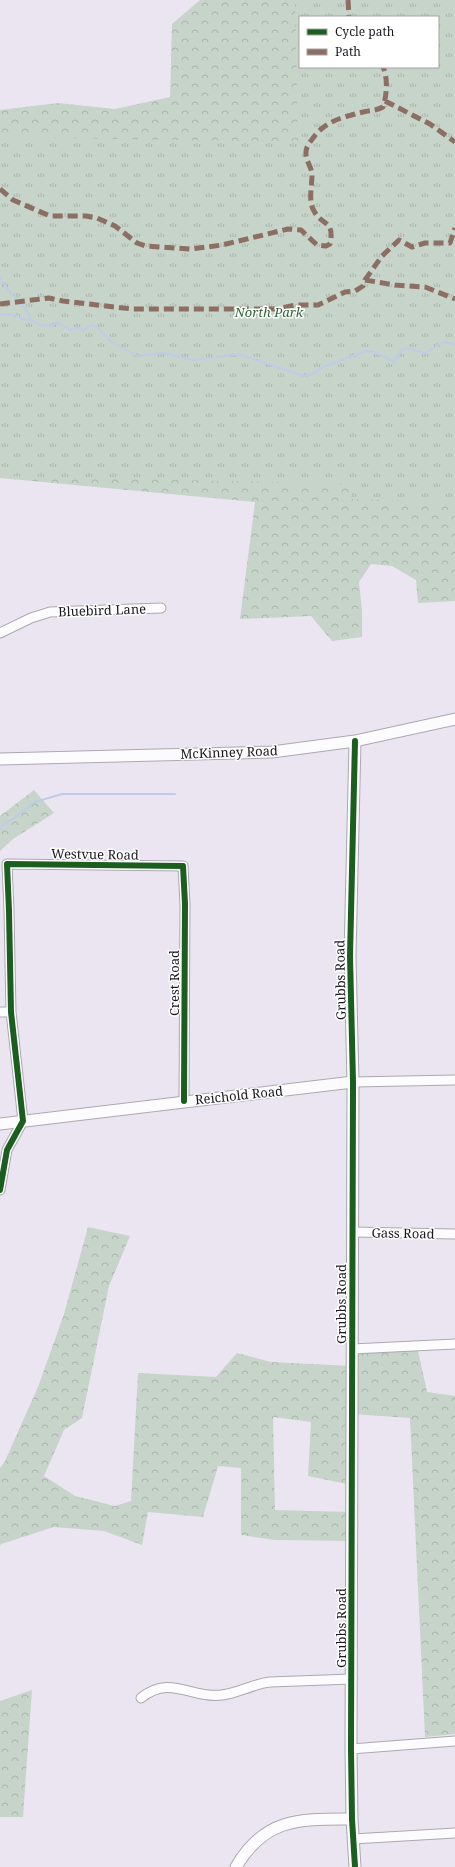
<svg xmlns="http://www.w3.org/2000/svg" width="455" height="1867" font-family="'Noto Serif',serif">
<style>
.forest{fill:url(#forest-crowns);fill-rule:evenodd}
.park{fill:url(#park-tufts);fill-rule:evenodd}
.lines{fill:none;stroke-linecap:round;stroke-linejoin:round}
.stream{stroke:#bfcbe9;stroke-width:2}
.minor-casing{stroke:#aca8b1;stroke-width:11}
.tertiary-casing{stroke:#aca8b1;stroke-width:13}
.minor{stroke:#fcfbfd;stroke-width:9}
.tertiary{stroke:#fcfbfd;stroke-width:11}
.quiet{stroke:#8d6e63;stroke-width:5;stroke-dasharray:10 5;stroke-linecap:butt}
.cycleway-casing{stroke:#fff;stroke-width:8}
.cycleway{stroke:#1b5e20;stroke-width:6}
.labels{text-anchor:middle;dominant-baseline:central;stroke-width:3;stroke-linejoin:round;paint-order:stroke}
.park-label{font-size:13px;font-style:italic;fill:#316439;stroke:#fff}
.street-label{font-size:13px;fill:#1b171f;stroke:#fff}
</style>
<defs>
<pattern id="forest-crowns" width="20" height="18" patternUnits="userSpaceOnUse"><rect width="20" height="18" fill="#c6d4c9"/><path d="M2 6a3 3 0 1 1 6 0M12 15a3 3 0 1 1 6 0" fill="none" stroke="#aab5ac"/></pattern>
<pattern id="park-tufts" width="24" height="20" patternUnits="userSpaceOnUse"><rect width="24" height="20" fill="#c6d4c9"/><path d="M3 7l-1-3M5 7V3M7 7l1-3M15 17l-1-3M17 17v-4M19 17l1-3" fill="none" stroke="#aab5ac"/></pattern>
</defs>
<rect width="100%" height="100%" fill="#ebe5f1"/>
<path class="forest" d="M200,0H455V601L418,603L416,580L392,566L371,564L359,582L362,610V637L332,641L311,616L240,619L255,502L0,478V110L58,103L115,109L170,97L172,24ZM300,17H438V67H300Z
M34,790L54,813L13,839L0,851V816Z
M88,1227L130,1236L109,1286L82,1418L64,1430L44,1476L75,1496L115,1506L131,1501L138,1373L216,1377L237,1353L271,1362L351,1366L352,1349L417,1346L427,1392L455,1396V1734L425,1737L410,1418L352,1414V1485L308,1476L311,1422L273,1417L275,1510L352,1512V1541L275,1540L241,1535V1468L218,1466L203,1517L148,1512L142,1545L104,1531L54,1527L1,1544L0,1546V1468L5,1461L38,1387L64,1314Z
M32,1690L23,1817H0V1701Z"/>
<path class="park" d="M295,0H455V502L351,499V484L0,476V137L298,142ZM300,17H438V67H300Z"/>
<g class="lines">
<path class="stream" d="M0,276C5,294 26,302 31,320
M0,314L15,315L22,319L31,320L40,325L52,326L57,322L70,330L80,328L83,331L92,325L97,327L110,341L137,356L164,353L192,360L239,354L304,376L315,373L320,368L366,351L375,352L395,362C403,342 407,349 425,353L444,342L455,344
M0,829L5,823L13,819L35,802L62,794H175"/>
<g class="minor-casing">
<path id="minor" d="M0,633L31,618L50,612L161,608
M0,1012H11
M353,1082L455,1080
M0,1190L7,1150L23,1121L11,1012L9,911L7,864L183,866L185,904L184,1101
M352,1232L455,1234
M352,1349L455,1344
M141,1698C170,1674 191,1699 222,1695C238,1693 253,1684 270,1682L352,1679
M351,1749L455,1741
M353,1839L455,1833"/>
</g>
<g class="tertiary-casing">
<path id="tertiary" d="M355,741L350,956L353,1082L351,1749L352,1819L355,1867
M0,759L272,752L355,741L455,719
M0,1124L353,1082
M236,1867C265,1817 301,1819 352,1819"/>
</g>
<use href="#minor" class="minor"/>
<use href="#tertiary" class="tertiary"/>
<path class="quiet" d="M348,0L349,17
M385,101L430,124L455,142
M0,189L13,200L50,216H86L97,218L115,226L137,243L146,246L191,249L222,245L288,229L301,230L317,245L326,246L330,244C335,220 322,226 314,211C308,202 312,185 312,175C312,167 305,160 306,152C306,147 310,142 313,138C325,121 343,117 363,112C370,110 376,111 383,107C387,95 388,78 383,67
M365,280L395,285L425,287L455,299
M0,304L49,298L63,301L132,309H277L295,305H318L345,292L355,291L363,286L365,280L382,256L399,240L412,247L425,243H450L455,228"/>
<g class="cycleway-casing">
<path id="cycleway" d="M355,741L350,956L353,1082L351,1749L352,1819L355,1867
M0,1190L7,1150L23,1121L11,1012L9,911L7,864L183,866L185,904L184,1101"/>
</g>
<use href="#cycleway" class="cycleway"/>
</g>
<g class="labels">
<g class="park-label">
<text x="269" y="312">North Park</text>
</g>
<g class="street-label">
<text transform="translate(102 610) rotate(-2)">Bluebird Lane</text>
<text transform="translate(229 752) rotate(-2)">McKinney Road</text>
<text transform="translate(95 854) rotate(1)">Westvue Road</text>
<text transform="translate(340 980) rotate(-91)">Grubbs Road</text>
<text transform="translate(174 983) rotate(-90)">Crest Road</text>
<text transform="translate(239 1095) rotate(-6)">Reichold Road</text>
<text transform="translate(403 1233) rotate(1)">Gass Road</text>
<text transform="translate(341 1304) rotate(-90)">Grubbs Road</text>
<text transform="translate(341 1628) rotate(-90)">Grubbs Road</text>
</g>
</g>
<rect x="299" y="16" width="140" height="52" fill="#ffffff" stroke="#a4a2a5"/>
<rect x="307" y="29" width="20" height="6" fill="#1b5e20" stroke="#a4a2a5"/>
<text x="335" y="36" font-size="12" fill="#1b171f">Cycle path</text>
<rect x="307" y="49" width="20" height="6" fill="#8d6e63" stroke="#a4a2a5"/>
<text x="335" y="56" font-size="12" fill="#1b171f">Path</text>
</svg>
